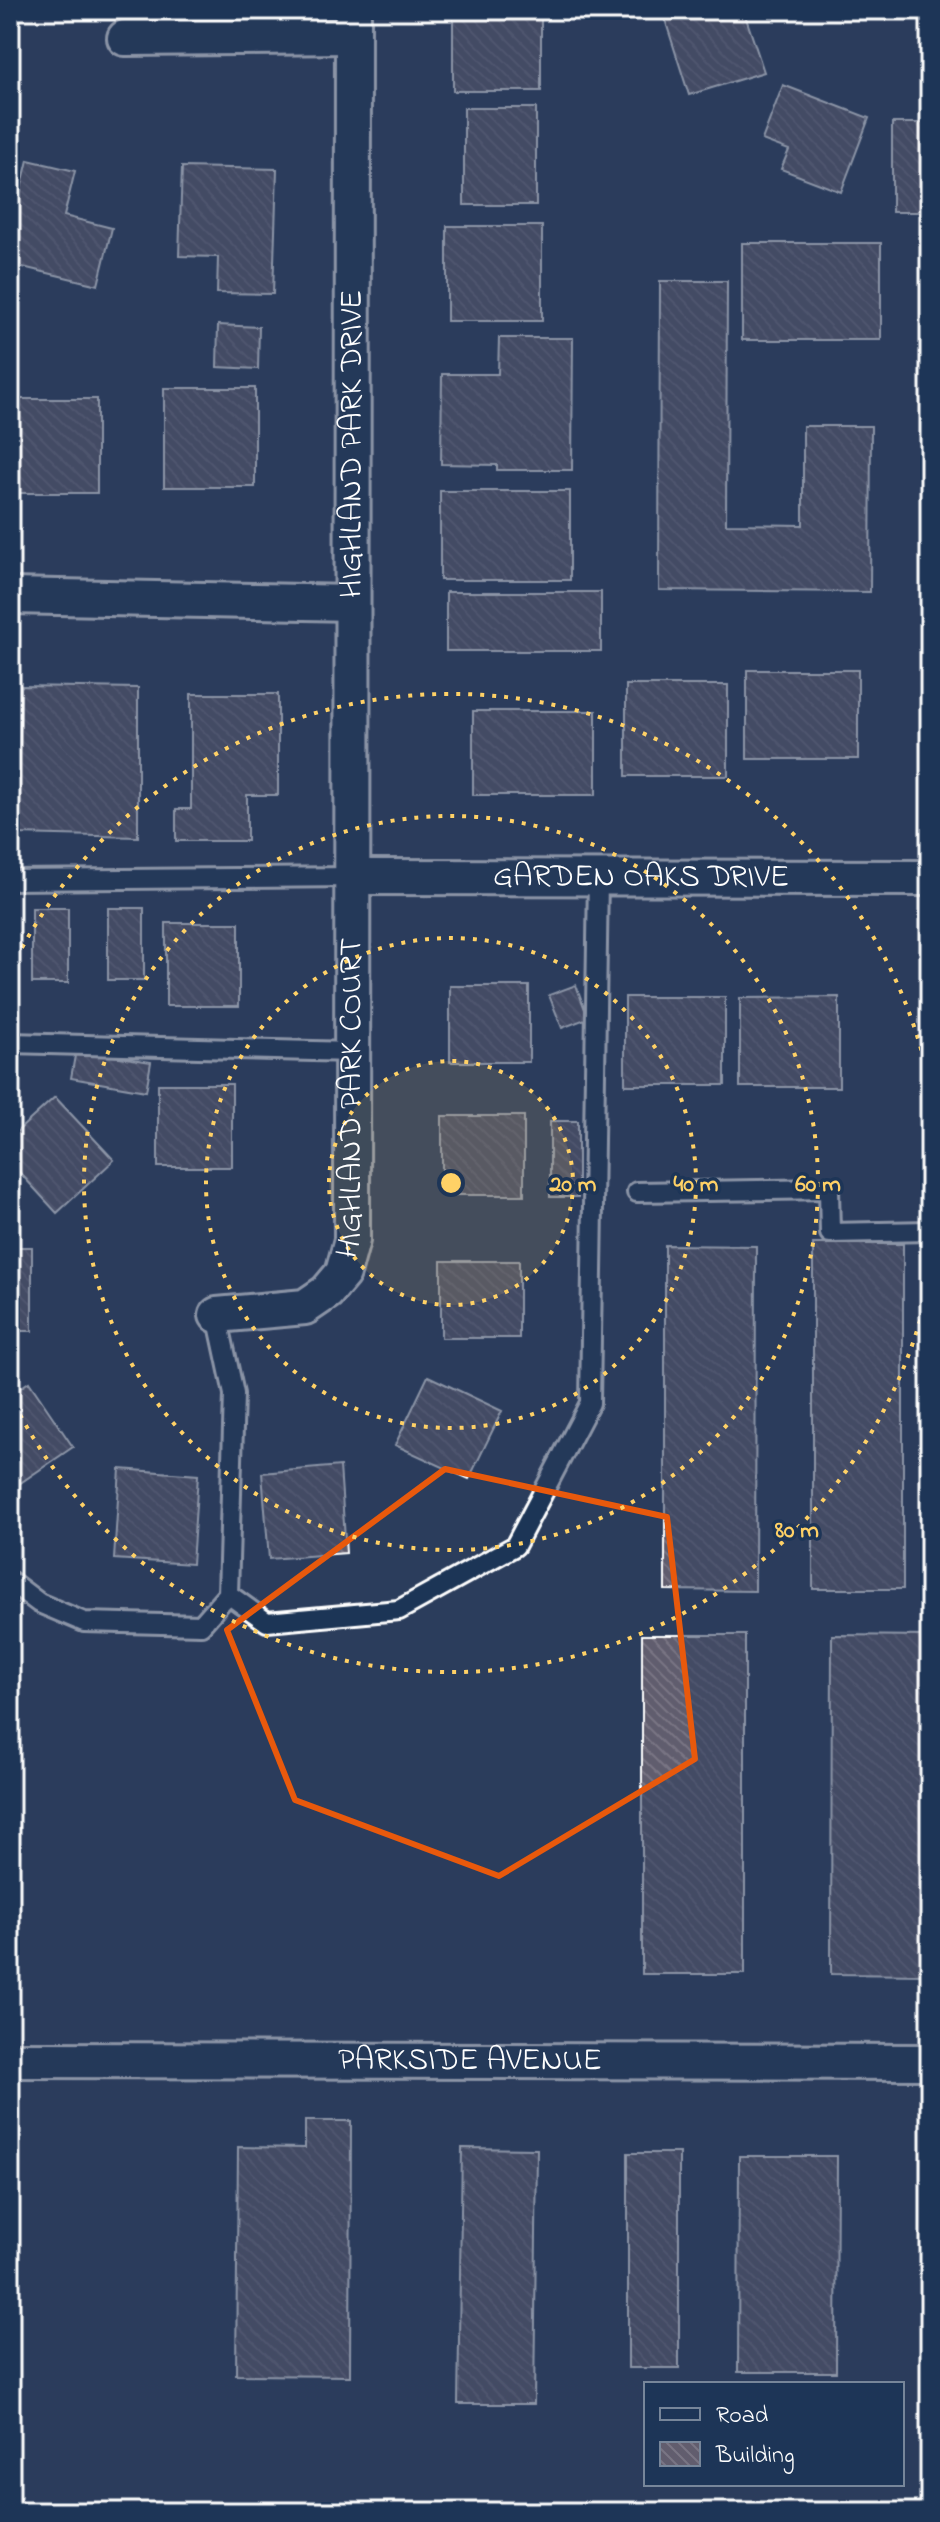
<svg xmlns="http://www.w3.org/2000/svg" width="940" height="2522" font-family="'Indie Flower',sans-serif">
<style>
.building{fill:url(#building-back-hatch);stroke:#fff;stroke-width:2}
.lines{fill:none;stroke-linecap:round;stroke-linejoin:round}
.lane-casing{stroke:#fff;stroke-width:24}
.street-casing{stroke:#fff;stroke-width:40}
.lane{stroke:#1d3557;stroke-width:18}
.street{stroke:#1d3557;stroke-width:34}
.marked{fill:none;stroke:#e8590c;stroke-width:6;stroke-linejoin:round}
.ring{fill:none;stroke:#ffd166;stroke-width:4;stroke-dasharray:4 8}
.labels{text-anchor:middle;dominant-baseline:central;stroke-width:7;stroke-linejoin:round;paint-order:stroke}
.street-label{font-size:32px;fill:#fff;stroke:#1d3557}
.centre{fill:#ffd166;stroke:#1d3557;stroke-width:4}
.ring-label{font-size:24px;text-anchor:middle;font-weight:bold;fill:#ffd166;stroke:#1d3557;stroke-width:7;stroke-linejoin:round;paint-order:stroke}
</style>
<defs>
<pattern id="building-back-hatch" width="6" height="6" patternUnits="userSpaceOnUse" patternTransform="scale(2)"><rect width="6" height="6" fill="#615d6e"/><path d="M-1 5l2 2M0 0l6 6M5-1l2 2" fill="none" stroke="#797584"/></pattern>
</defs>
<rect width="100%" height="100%" fill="#2b3d5c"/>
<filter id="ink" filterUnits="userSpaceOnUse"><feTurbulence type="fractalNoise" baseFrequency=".0125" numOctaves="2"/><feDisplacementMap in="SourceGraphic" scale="16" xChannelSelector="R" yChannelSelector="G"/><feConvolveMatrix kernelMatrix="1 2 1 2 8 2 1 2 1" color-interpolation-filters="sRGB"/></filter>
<g filter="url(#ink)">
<path class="building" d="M453,10H541V91H453Z
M662,10H717L720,19L744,12L764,72L689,95Z
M783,85L869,118L841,192L781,169L789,150L762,140Z
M464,108H536V205H464Z
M892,123H930V212H892Z
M28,160L75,171L64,216L112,228L98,285L10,264V235Z
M182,167L277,169L273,294L217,293L218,257L179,256Z
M447,226H542V321H447Z
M742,243H881V340H742Z
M660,281H727L726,524L803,525V426H871L870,592L659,590Z
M218,325L259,327L258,369L217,367Z
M499,338H573L572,470H497V465L441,464L442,374H498Z
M164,388H255V487H164Z
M12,399H97V493H12Z
M440,491H570V580H440Z
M446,592H601V651H446Z
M747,670H858V759H747Z
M626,685H728V776H626Z
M21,686L138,688V837L17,834Z
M191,694H278V795H247V841H176V809H191Z
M473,711H596V795H473Z
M32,908H68V983H32Z
M108,908H144V980H108Z
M166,923H239V1006H166Z
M576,985L588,1018L562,1028L549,995Z
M450,986H529V1062H450Z
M625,997H725V1085H625Z
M839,997V1087H740V998Z
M76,1050L151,1062L146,1091L71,1078Z
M158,1084H232V1167H158Z
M55,1097L114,1160L57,1213L10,1162V1138Z
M442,1116H524V1195H442Z
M550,1121H578V1197H550Z
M813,1244H903V1589H813Z
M665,1245L756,1246L755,1591L665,1590Z
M10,1247H32V1331H10Z
M441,1261H519V1338H441Z
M428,1376L502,1411L469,1479L395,1445Z
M29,1382L73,1447L10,1490V1395Z
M340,1466L346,1553L269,1559L262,1473Z
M120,1469L198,1475L192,1564L114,1559Z
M642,1635H745V1974H642Z
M832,1635L930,1636V1975L831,1974Z
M305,2121H351L350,2376L236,2375L238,2147L305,2148Z
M462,2148L537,2149L534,2404H458Z
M628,2153H679V2368H628Z
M739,2156H837L836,2372H738Z"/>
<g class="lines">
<g class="lane-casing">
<path id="lane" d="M10,880L353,877
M10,1043L352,1052
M637,1192L829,1189L830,1233L930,1231
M10,1581L39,1603L84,1622L201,1625L228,1594L234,1394L217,1315
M228,1594L267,1622L399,1610L515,1546L590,1403L598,877"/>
</g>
<g class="street-casing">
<g id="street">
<path d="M125,38L353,36"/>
<path d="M10,596L352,603"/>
<path id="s1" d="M353,877L930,878"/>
<path id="s2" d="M217,1315L305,1307L327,1292L343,1273L352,1240L353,10"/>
<path id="s3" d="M10,2060L930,2062"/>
</g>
</g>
<use href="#lane" class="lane"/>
<use href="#street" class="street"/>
</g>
</g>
<path d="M0 0H940V2522H0ZM445,1469L667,1517L695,1759L499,1876L295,1800L227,1630Z" fill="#2b3d5c" fill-opacity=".55" fill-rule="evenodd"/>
<path class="marked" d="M445,1469L667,1517L695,1759L499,1876L295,1800L227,1630Z"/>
<circle cx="451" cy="1183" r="122" fill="#ffd166" fill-opacity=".12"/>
<g class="ring">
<circle cx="451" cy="1183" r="122"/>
<circle cx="451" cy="1183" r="245"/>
<circle cx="451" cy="1183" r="367"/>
<path d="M929 1285A489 489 0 0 1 11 1397M11 969A489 489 0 0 1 929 1081"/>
</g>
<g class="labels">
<g class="street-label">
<text stroke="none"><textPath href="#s2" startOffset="970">HIGHLAND PARK DRIVE</textPath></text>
<text stroke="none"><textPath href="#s1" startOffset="288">GARDEN OAKS DRIVE</textPath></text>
<text stroke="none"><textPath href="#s2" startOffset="316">HIGHLAND PARK COURT</textPath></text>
<text stroke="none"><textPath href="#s3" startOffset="460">PARKSIDE AVENUE</textPath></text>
</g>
</g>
<circle cx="451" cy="1183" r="12" class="centre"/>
<g class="ring-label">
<text x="573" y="1191">20 m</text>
<text x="696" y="1191">40 m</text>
<text x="818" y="1191">60 m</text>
<text x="797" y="1537">80 m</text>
</g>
<rect width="940" height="2522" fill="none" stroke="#1d3557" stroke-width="40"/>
<rect x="20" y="20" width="900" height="2482" fill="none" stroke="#fff" stroke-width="3" filter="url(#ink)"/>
<rect x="644" y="2382" width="260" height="104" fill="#1d3557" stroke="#77869a" stroke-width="2"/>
<rect x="660" y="2408" width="40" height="12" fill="#1d3557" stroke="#77869a" stroke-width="2"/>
<text x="716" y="2422" font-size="24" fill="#ffffff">Road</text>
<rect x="660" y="2442" width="40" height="24" fill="url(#building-back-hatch)" stroke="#77869a" stroke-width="2"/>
<text x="716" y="2462" font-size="24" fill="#ffffff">Building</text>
</svg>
